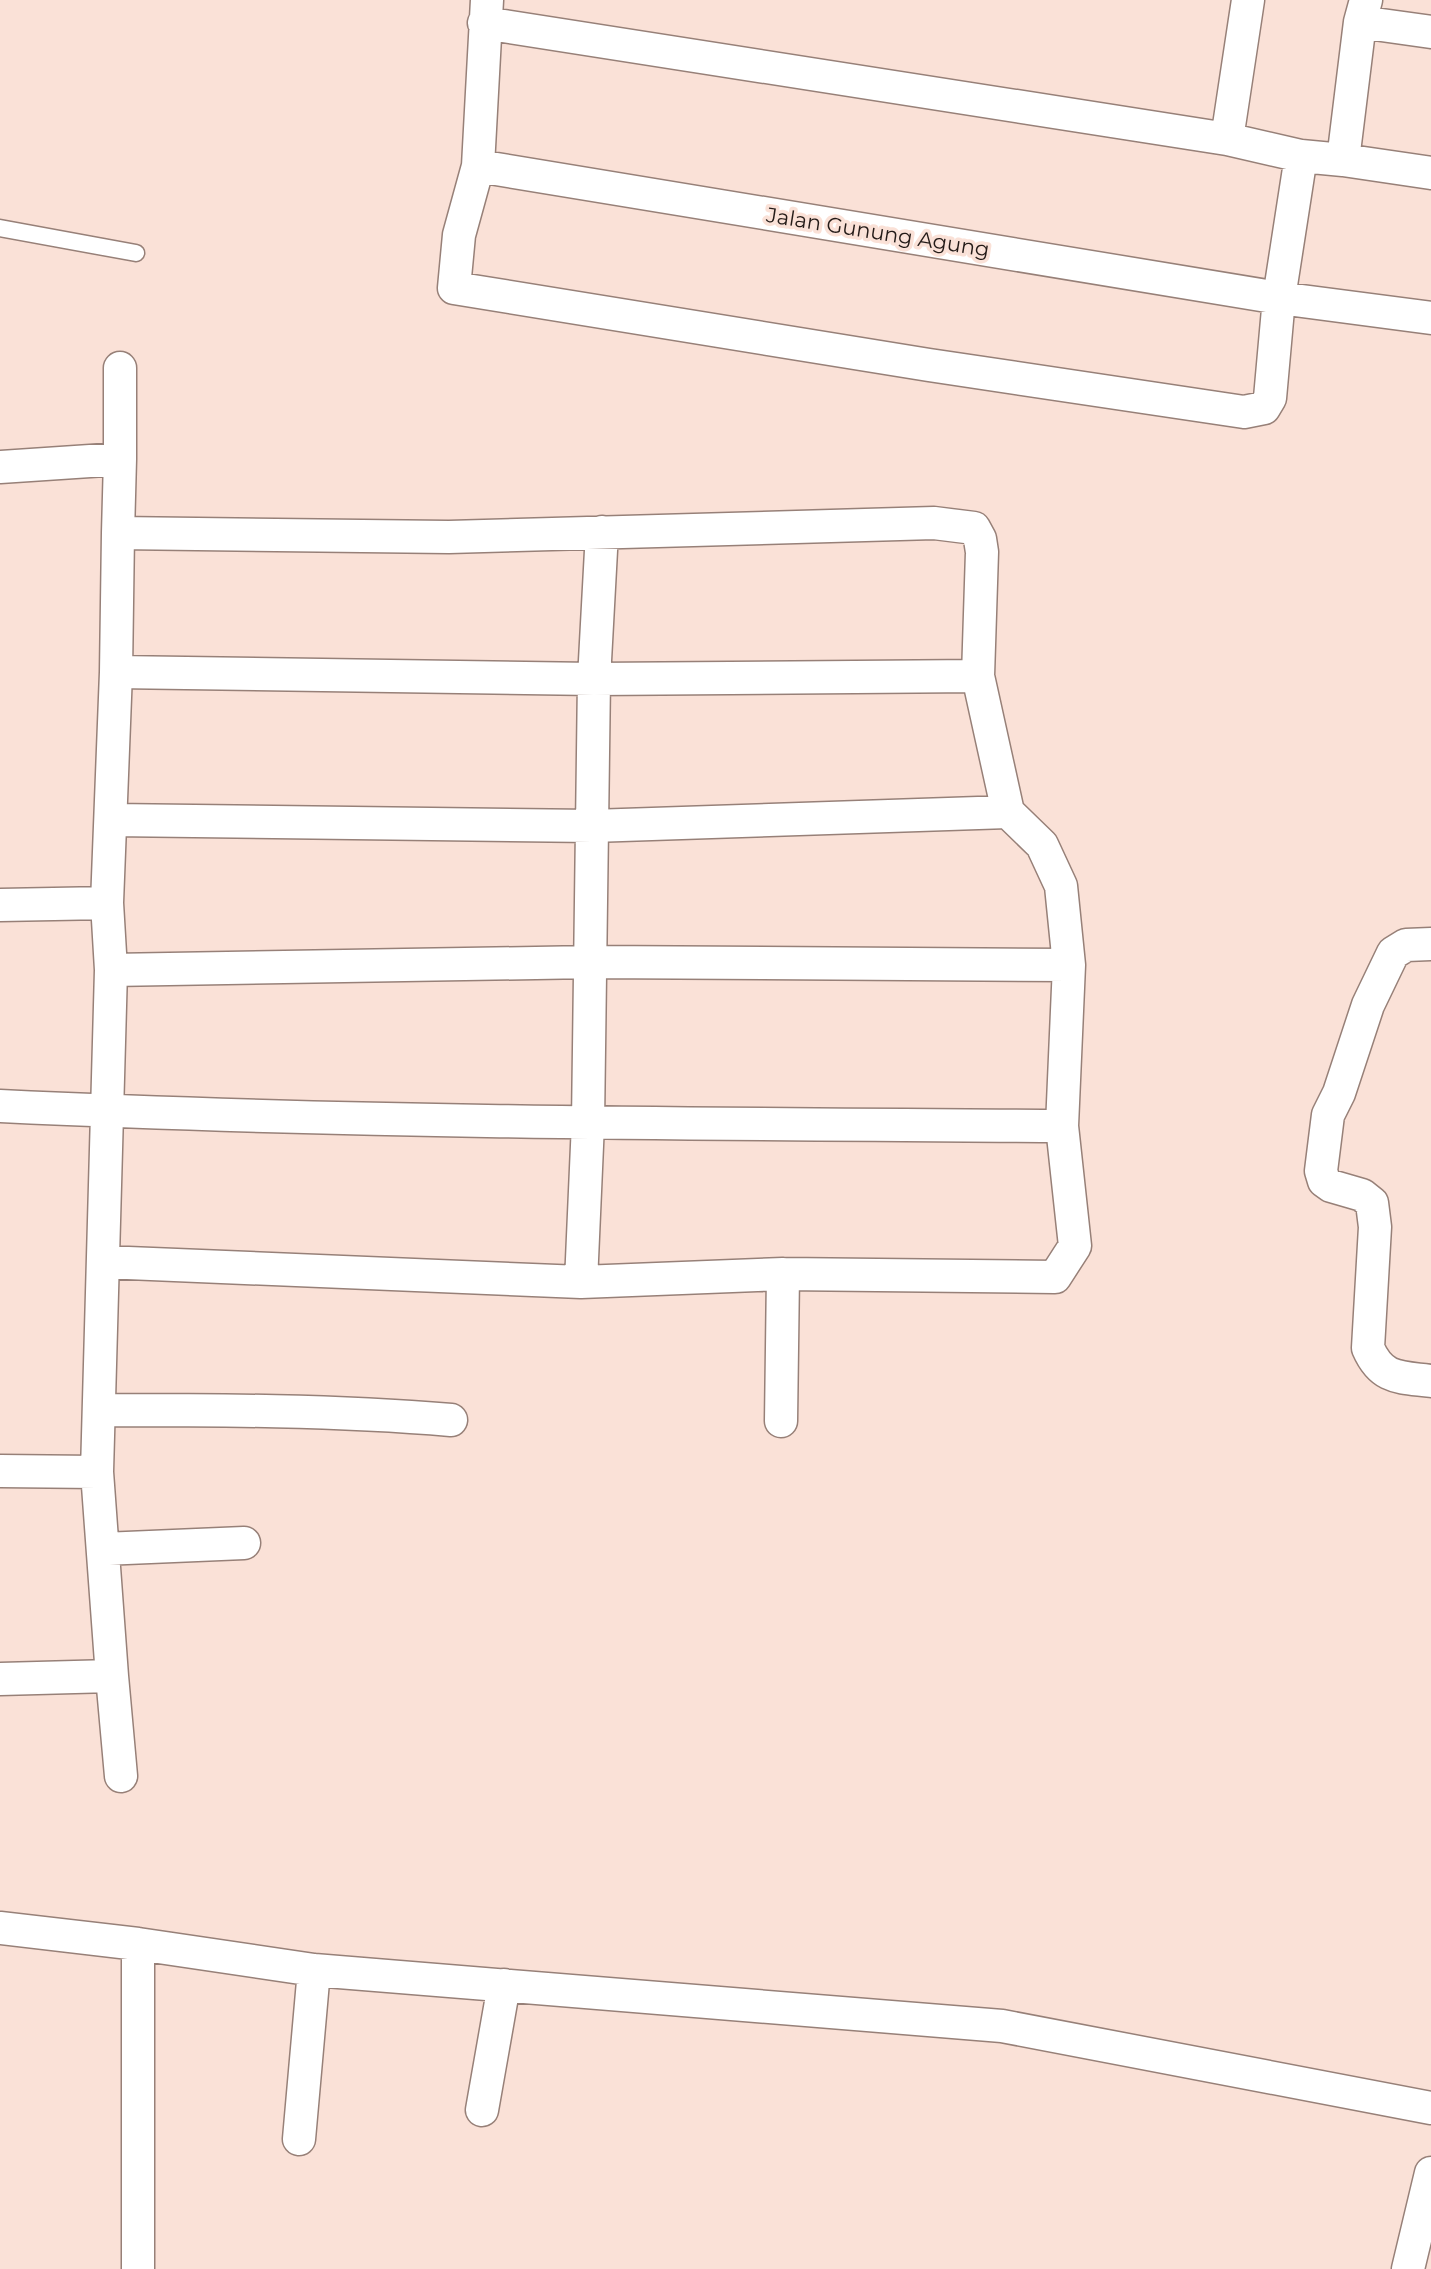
<svg xmlns="http://www.w3.org/2000/svg" width="1431" height="2269" font-family="Montserrat,sans-serif">
<style>
.lines{fill:none;stroke-linecap:round;stroke-linejoin:round}
.lane-casing{stroke:#978078;stroke-width:19}
.street-casing{stroke:#978078;stroke-width:35}
.lane{stroke:#fff;stroke-width:16}
.street{stroke:#fff;stroke-width:32}
.labels{text-anchor:middle;dominant-baseline:central;stroke-width:7;stroke-linejoin:round;paint-order:stroke}
.street-label{font-size:21px;fill:#231a17;stroke:#fae1d7}
</style>
<rect width="100%" height="100%" fill="#fae1d7"/>
<g class="lines">
<g class="lane-casing">
<path id="lane" d="M0,228L136,253"/>
</g>
<g class="street-casing">
<path id="street" d="M487,0L478,166L459,235L454,288L929,365L1244,412L1264,408L1270,398L1279,298L1301,156
M1366,0L1360,22L1431,32
M484,23L1227,139L1301,156L1343,160L1431,173
M1227,139L1248,0
M1343,160L1360,22
M478,166L1279,298L1431,318
M120,459V368
M0,467L120,459L118,533L449,537L934,523L974,528L980,539L982,552L978,676L1008,812L1042,845L1061,886L1069,965L1062,1126C708,1124 354,1123 0,1106
M116,672L594,679L978,676
M112,820L592,826L1008,812
M0,905L107,903L116,672L118,533
M1431,944L1406,945L1393,953L1368,1005L1339,1093L1328,1115L1321,1171L1324,1181L1331,1186L1362,1195L1372,1203L1375,1227L1368,1348C1382,1380 1400,1377 1431,1381
M111,970L591,962L1069,965
M104,1262L581,1282L783,1274L1055,1277L1075,1246L1062,1126
M581,1282L588,1123L594,679L602,532
M100,1410C218,1410 334,1410 451,1420
M781,1421L783,1274
M0,1471L97,1472L111,970L107,903
M103,1549L244,1543
M112,1676L121,1776
M0,1679L112,1676L97,1472
M0,1928L138,1944L314,1970L1002,2026L1431,2108
M138,1944V2269
M482,2110L504,1985
M299,2139L314,1970
M1408,2269L1431,2173"/>
</g>
<use href="#lane" class="lane"/>
<use href="#street" class="street"/>
</g>
<g class="labels">
<g class="street-label">
<text transform="translate(878 232) rotate(9)">Jalan Gunung Agung</text>
</g>
</g>
</svg>
